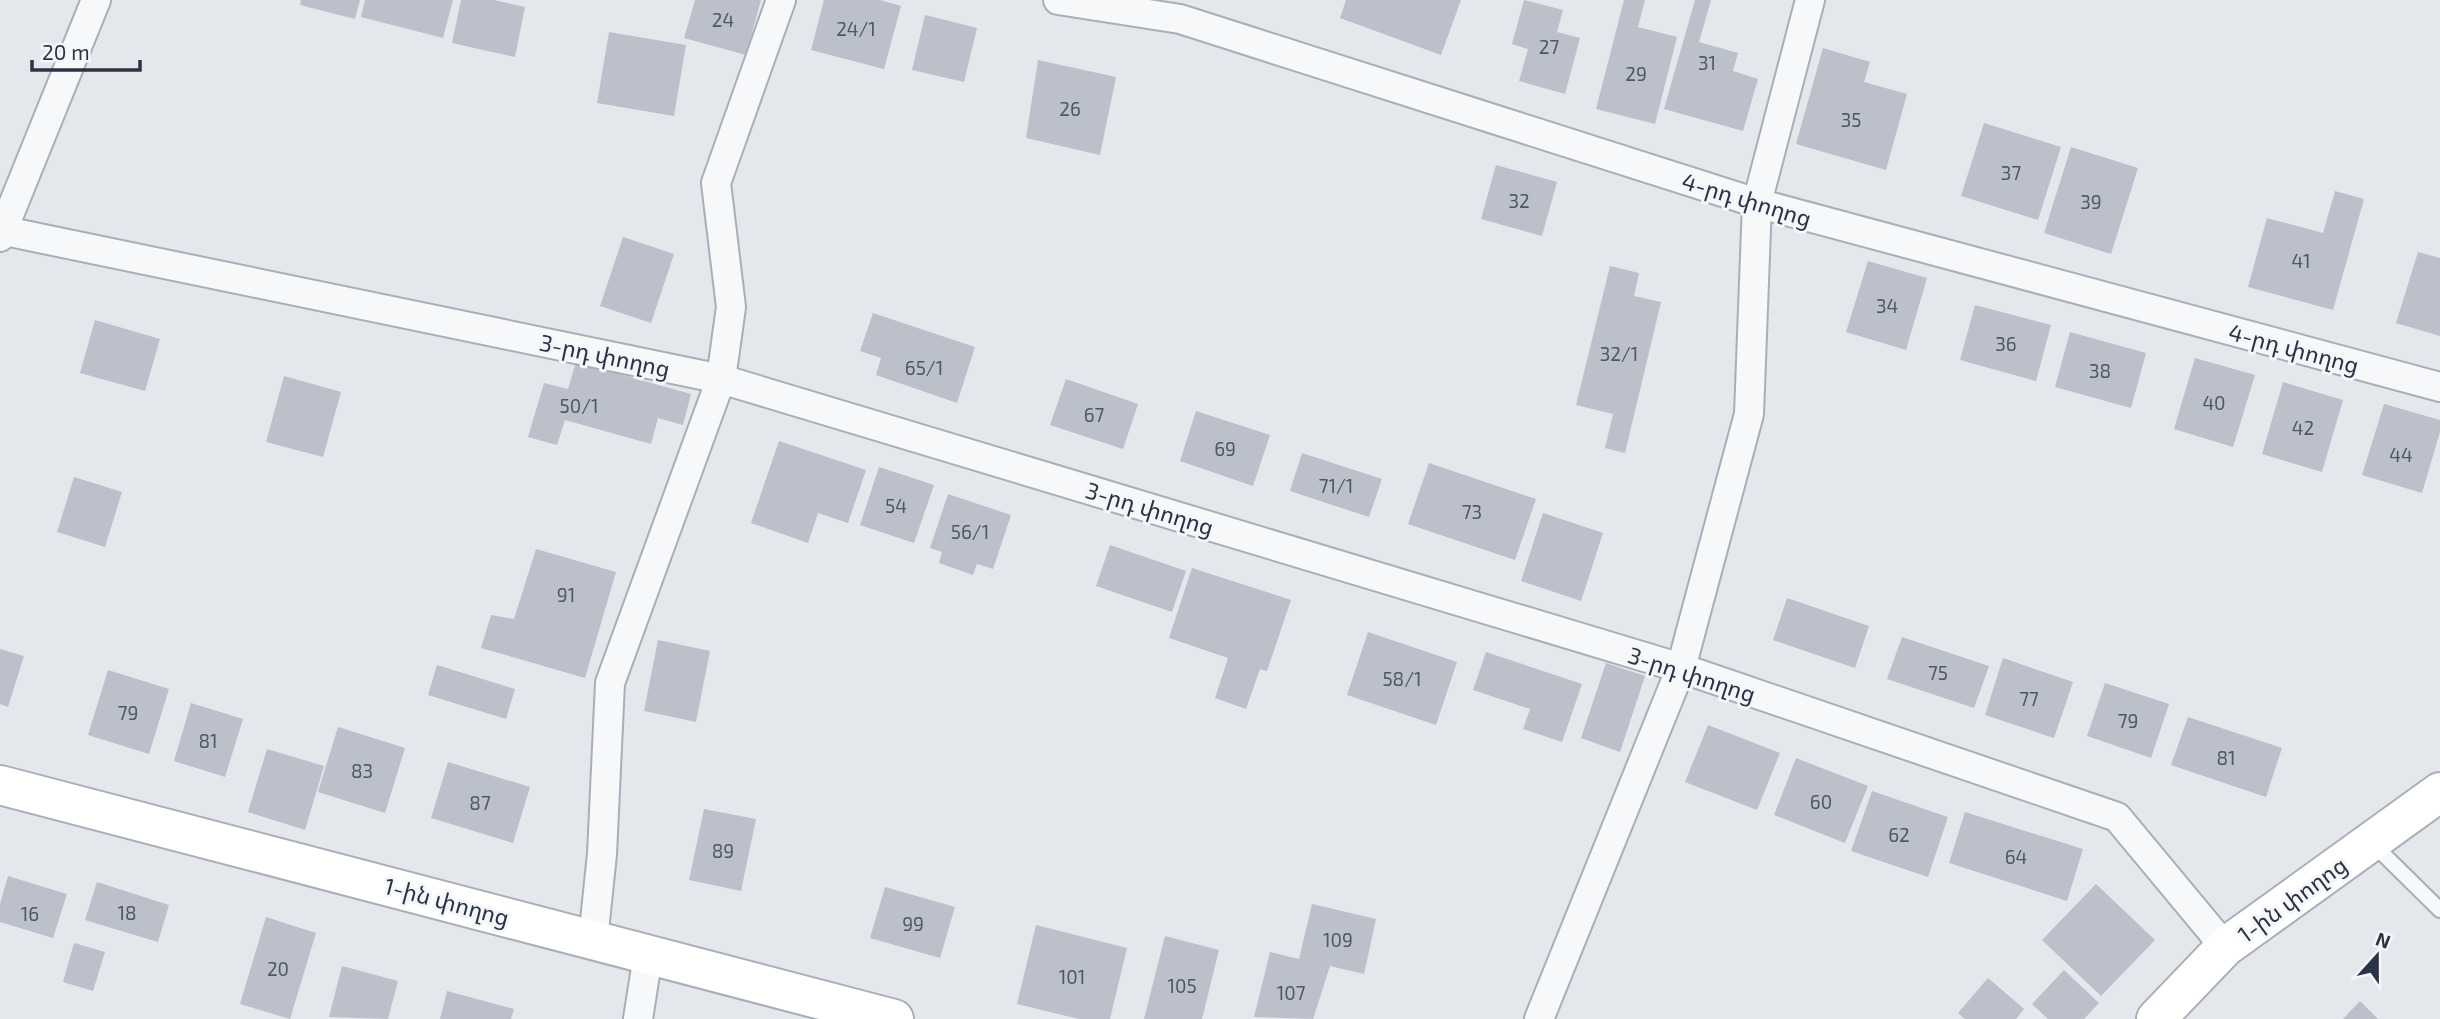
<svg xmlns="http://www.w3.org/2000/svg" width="2440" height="1019" font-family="'Exo 2','Noto Sans Armenian',sans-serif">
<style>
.building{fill:#bbc0ca}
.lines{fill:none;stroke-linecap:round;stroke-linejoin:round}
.lane-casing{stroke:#a9aeb7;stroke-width:18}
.street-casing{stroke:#a9aeb7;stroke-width:32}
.secondary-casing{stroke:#a9aeb7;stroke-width:42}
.lane{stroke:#f7f8fa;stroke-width:14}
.street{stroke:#f7f8fa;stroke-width:28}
.secondary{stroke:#fff;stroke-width:38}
.labels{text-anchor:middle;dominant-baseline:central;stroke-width:6;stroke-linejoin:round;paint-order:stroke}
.number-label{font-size:19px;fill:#4f5766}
.street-label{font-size:23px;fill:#2b3445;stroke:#f4f6f9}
</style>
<rect width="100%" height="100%" fill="#e4e7ec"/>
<path class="building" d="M301,0H360L355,19L300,5Z
M365,0H453L443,38L361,17Z
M461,0H494L525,7L515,57L452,43Z
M695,0H761L746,55L684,38Z
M824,0H880L901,6L884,69L811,50Z
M1346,0H1461L1441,55L1340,18Z
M1524,0L1563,10L1557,32L1580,38L1565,94L1519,81L1528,49L1512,44Z
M1624,0H1645L1638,27L1677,37L1655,124L1596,109Z
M1695,0H1711L1699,42L1738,53L1733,71L1758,79L1743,131L1664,109Z
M925,15L977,28L964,82L912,70Z
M609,32L686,45L674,116L597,103Z
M1823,48L1870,62L1864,82L1907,94L1886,170L1796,144Z
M1038,60L1116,77L1100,155L1026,138Z
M1984,123L2061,147L2038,220L1961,196Z
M2071,147L2138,168L2111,254L2044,233Z
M1496,165L1557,182L1542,236L1481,219Z
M2335,191L2364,199L2333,310L2248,287L2267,218L2323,233Z
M623,237L674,254L651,323L600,306Z
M2418,252L2440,258V336L2396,323Z
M1868,261L1927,278L1906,350L1846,332Z
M1610,266L1639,273L1634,296L1661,302L1625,453L1605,448L1613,414L1576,405Z
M1975,305L2051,325L2036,381L1960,360Z
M873,313L975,347L957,403L876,375L881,358L860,351Z
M95,320L160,339L145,391L80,373Z
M2070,332L2146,353L2131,408L2055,387Z
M2195,358L2255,375L2233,447L2174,429Z
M576,362L691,394L683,425L658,418L651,444L565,420L557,445L528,437L544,383L568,389Z
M284,376L341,392L323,457L266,442Z
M1066,379L1138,404L1123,449L1050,425Z
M2283,382L2343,400L2322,472L2262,454Z
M2384,404L2440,420V432L2422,493L2362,475Z
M1196,411L1270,435L1253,486L1180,461Z
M779,441L866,470L848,523L818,513L808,543L751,523Z
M1302,453L1382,479L1369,517L1290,491Z
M1429,463L1536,499L1515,560L1408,524Z
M879,467L934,485L914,543L860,525Z
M74,477L122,492L105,547L57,532Z
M948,494L1011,515L993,569L977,564L973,575L939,563L942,552L930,548Z
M1543,513L1603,533L1581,601L1521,581Z
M1110,545L1186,571L1172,612L1096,586Z
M536,549L616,572L585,678L481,648L491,615L514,619Z
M1192,568L1291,600L1267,671L1260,669L1246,709L1215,698L1228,658L1169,638Z
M1787,598L1869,626L1855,668L1773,640Z
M1368,632L1457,662L1436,725L1347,695Z
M1902,637L1989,666L1974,708L1887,679Z
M658,640L710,651L696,722L644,711Z
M0,649L24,656L8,707L0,704Z
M1486,652L1582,684L1562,742L1523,729L1530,709L1473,690Z
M2003,658L2073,682L2054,738L1985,715Z
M1606,663L1645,676L1620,752L1581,738Z
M437,665L515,689L506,719L428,695Z
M108,670L169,689L149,754L88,735Z
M2105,683L2169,704L2151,758L2087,736Z
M191,703L243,719L225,777L174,761Z
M2188,717L2282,748L2266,797L2171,765Z
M1708,725L1780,753L1757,810L1685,782Z
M338,727L405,748L385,813L318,792Z
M267,749L324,766L305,830L248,812Z
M1796,758L1868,786L1845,843L1774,815Z
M448,762L530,787L513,843L431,818Z
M1872,791L1948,817L1928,877L1851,851Z
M704,809L756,819L741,891L689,880Z
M1965,812L2083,849L2067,901L1949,863Z
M8,876L67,894L53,938L0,922V904Z
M97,882L169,905L158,942L85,920Z
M2096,884L2155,940L2101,996L2042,940Z
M885,887L955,907L940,958L870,938Z
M1312,904L1376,919L1364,974L1330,966L1313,1019L1254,1017L1270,952L1299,959Z
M266,917L316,933L290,1019L240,1004Z
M1036,925L1127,948L1110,1019H1079L1017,1004Z
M1165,936L1219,950L1202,1019H1144Z
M74,943L105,952L93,991L63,982Z
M342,966L398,981L388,1019L329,1017Z
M2064,970L2099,1003L2084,1019H2048L2032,1004Z
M1988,978L2024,1009L2016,1019H1965L1958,1013Z
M447,991L514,1009L511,1019H440Z
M2360,1001L2378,1019H2343Z"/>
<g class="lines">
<g class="lane-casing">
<path id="lane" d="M2372,843L2440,910"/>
</g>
<g class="street-casing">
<path id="street" d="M1058,0L1180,19L1757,203L2440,387
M0,230L721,379L1681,668L2117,817L2225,947
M0,237L96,0
M593,940L602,854L610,683L721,379L731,307L716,183L781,0
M638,1019L648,955
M1539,1019L1681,668L1749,414L1757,203L1810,0"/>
</g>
<g class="secondary-casing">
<path id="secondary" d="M0,785L894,1019
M2156,1019L2225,947L2440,792"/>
</g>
<use href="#lane" class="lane"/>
<use href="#street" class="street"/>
<use href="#secondary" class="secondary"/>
</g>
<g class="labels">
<g class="number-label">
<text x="723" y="19">24</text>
<text x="856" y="28">24/1</text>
<text x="1549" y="46">27</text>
<text x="1707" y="62">31</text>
<text x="1636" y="73">29</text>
<text x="1070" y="108">26</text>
<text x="1851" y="119">35</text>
<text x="2011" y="172">37</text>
<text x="1519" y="200">32</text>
<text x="2091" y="201">39</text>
<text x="2301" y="260">41</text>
<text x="1887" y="305">34</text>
<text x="2006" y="343">36</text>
<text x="1619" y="353">32/1</text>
<text x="924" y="367">65/1</text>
<text x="2100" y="370">38</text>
<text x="2214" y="402">40</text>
<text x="579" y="405">50/1</text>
<text x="1094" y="414">67</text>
<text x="2303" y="427">42</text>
<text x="1225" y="448">69</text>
<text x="2401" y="454">44</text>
<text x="1336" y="485">71/1</text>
<text x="896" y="505">54</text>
<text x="1472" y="511">73</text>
<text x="970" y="531">56/1</text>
<text x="566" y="594">91</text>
<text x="1938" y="672">75</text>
<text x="1402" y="678">58/1</text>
<text x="2029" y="698">77</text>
<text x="128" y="712">79</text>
<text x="2128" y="720">79</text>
<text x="208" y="740">81</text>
<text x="2226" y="757">81</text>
<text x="362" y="770">83</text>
<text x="1821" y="801">60</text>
<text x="480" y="802">87</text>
<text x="1899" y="834">62</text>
<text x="723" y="850">89</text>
<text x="2016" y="856">64</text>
<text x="127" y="912">18</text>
<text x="30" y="913">16</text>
<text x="913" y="923">99</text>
<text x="1338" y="939">109</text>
<text x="278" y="968">20</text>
<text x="1072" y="976">101</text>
<text x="1182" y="985">105</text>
<text x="1291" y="992">107</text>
</g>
<g class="street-label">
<text transform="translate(1747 199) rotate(17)">4-րդ փողոց</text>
<text transform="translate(2294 348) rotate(15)">4-րդ փողոց</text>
<text transform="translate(605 355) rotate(12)">3-րդ փողոց</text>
<text transform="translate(1150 508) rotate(17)">3-րդ փողոց</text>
<text transform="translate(1692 674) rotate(18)">3-րդ փողոց</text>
<text transform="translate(2292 899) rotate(-36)">1-ին փողոց</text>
<text transform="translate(447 901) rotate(15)">1-ին փողոց</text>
</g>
</g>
<g transform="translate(2377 956) rotate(21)" stroke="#f4f6f9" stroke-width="5" paint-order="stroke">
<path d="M0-5L12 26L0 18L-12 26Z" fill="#2b3445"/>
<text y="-10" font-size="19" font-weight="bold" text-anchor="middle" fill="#2b3445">N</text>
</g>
<path d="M32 60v10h108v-10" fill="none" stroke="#2b3445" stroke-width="3.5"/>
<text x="42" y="60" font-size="21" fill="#2b3445" stroke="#f4f6f9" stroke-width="5" paint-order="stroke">20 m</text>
</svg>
